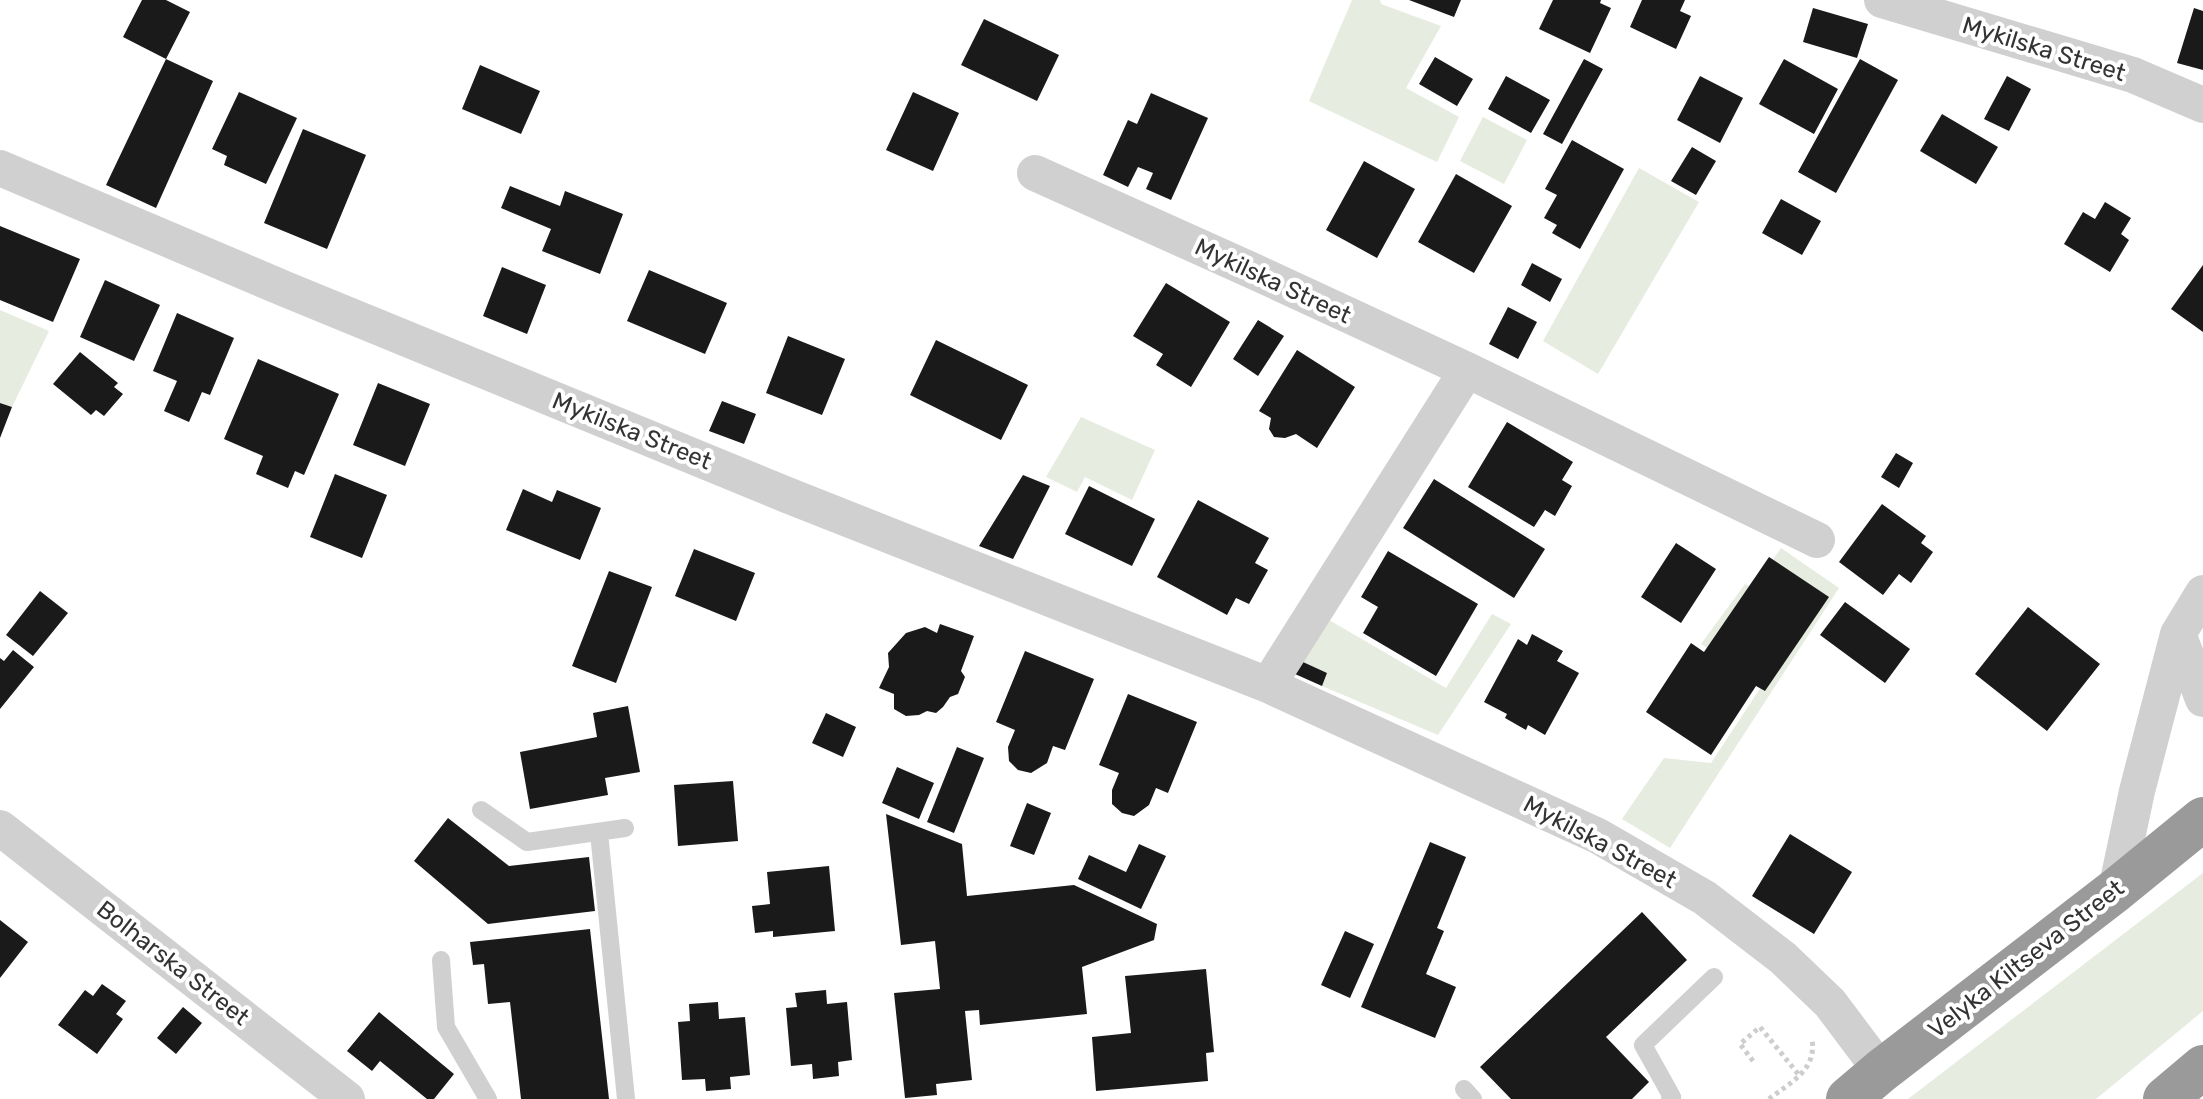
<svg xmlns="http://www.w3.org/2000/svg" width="2203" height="1099" font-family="Rubik,sans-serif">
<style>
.green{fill:#e6ecdf}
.building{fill:#1a1a1a}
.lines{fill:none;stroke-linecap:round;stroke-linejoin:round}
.path{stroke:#cdcdcd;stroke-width:5;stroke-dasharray:4 4;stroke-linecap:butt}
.lane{stroke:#d0d0d0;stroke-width:18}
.street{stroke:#d0d0d0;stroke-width:36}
.highway{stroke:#9a9a9a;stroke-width:44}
.labels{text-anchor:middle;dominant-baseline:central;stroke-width:8;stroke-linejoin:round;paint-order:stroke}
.street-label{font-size:24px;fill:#333;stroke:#fff}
</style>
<rect width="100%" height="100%" fill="#fff"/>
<path class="green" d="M1352,0H1380L1381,4L1441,26L1406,88L1459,117L1437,162L1309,101Z
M1483,117L1527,140L1504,184L1460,161Z
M1639,168L1699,202L1598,374L1543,341Z
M0,310L49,331L12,407L0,403Z
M1081,417L1155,450L1132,500L1085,477L1077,492L1046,477Z
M1781,548L1839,588L1670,848L1622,819L1664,758L1711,763L1763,684L1701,644L1745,584L1753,588Z
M1492,614L1511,624L1438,735L1322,686L1327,673L1303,662L1329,620L1446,688Z
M2203,873V1011L2096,1099H1908Z"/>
<path class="building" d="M142,0H166L190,12L166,59L123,37Z
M1409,0H1461L1454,17Z
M1553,0H1601L1600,3L1611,8L1590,53L1539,29Z
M1642,0H1685L1680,11L1691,16L1676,49L1630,27Z
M1813,8L1868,24L1857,58L1803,42Z
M2194,8L2203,11V70L2177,63Z
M984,19L1059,55L1037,101L961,65Z
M1435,57L1473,79L1457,106L1419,84Z
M166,59L213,81L156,208L106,185Z
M1584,59L1603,69L1562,144L1543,134Z
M1784,59L1838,89L1814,134L1759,104Z
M1860,59L1898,80L1836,193L1798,172Z
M480,65L540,91L521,134L462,109Z
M1506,76L1550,100L1531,133L1488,109Z
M1700,76L1743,98L1720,143L1677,120Z
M2007,76L2031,89L2009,131L1984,119Z
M239,92L297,118L266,184L224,165L227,156L212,149Z
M913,92L959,113L933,171L886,150Z
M1151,93L1208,118L1171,200L1146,189L1153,173L1138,167L1128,187L1103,175L1128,120L1137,124Z
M1942,114L1998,147L1976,184L1920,151Z
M303,129L366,155L327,249L264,223Z
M1572,140L1624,169L1580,249L1552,233L1557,225L1544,218L1557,195L1545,189Z
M1692,147L1716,161L1696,195L1671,181Z
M1364,161L1415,189L1377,258L1326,230Z
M1456,174L1512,206L1474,273L1418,242Z
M510,186L560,206L565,191L623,214L600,274L542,251L551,229L501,208Z
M1781,199L1821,221L1802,255L1762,233Z
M2105,202L2131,218L2121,234L2129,240L2110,272L2064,244L2083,212L2095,219Z
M0,226L80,259L53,322L0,300Z
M1532,263L1562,279L1550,302L1521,285Z
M2203,265V332L2171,309Z
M502,267L546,285L527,334L483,316Z
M649,270L727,303L705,354L627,321Z
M105,280L160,305L134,361L80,337Z
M1166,283L1230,322L1191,387L1156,365L1163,354L1133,336Z
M1508,307L1537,322L1518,359L1489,344Z
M177,313L234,338L210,395L202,392L189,422L164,411L177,381L153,371Z
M1258,320L1284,336L1258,376L1233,359Z
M788,336L845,359L822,415L766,393Z
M936,340L1028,385L1001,440L910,395Z
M1297,350L1355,387L1317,448L1296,434L1285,438L1274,437L1269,429L1271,418L1259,411Z
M80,352L118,383L114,387L123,394L104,416L96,410L91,415L53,384Z
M258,359L339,394L304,475L295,471L288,488L256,474L263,456L224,439Z
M378,383L430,404L405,466L353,445Z
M722,401L756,414L744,444L709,431Z
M0,403L12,407L0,438Z
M1507,422L1573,462L1562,480L1572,486L1555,516L1545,510L1534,527L1468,487Z
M1896,453L1913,463L1899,488L1881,477Z
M335,474L387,495L362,558L310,537Z
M1023,475L1050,486L1013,559L979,546Z
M1434,479L1545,549L1514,598L1403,528Z
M1089,486L1155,519L1132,566L1065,534Z
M523,489L552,502L557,490L601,508L580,560L506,530Z
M1198,500L1269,538L1255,563L1268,570L1249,604L1236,598L1227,615L1157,577Z
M1882,504L1926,536L1921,543L1933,552L1911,583L1899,574L1883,595L1839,562Z
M1676,543L1716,569L1681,623L1641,597Z
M694,549L755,573L736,621L675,596Z
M1388,551L1478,604L1436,676L1363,633L1378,607L1361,597Z
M1769,557L1829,597L1765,691L1756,686L1711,755L1646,712L1691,643L1704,652Z
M609,571L652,587L616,683L572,666Z
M40,591L68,613L33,656L6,635Z
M1845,602L1910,649L1885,683L1820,635Z
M2028,607L2100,664L2047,731L1975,674Z
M940,624L974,636L961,671L965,677L958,694L950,697L943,707L936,713L927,711L919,715L906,716L894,709V694L879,688L889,667L888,653L906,633L925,627L937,633Z
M1532,634L1563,651L1557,661L1579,673L1545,735L1528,725L1526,730L1505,718L1507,714L1484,702L1518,639L1527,645Z
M13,650L34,667L0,709V658L4,661Z
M1025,651L1094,679L1065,750L1053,746L1047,763L1031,773L1018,770L1009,761L1008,747L1015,730L996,722Z
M1303,662L1327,673L1322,686L1295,674Z
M1128,694L1197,722L1168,793L1156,788L1149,805L1134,816L1122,813L1112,804V790L1119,773L1099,765Z
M628,706L640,772L605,778L608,795L530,809L520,752L597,737L593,713Z
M826,713L856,727L843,757L812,743Z
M957,747L984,758L954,833L927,822Z
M897,767L934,783L919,819L882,803Z
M733,781L738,841L678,846L674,785Z
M1027,803L1051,813L1034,855L1010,846Z
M886,814L962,844L967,896L1074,885L1157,924L1154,940L1082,967L1087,1014L980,1025L979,1010L965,1011L972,1080L936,1084L937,1095L905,1098L894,993L940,989L935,941L901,945Z
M448,818L509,866L589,857L595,911L488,924L414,861Z
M1790,834L1852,872L1814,934L1752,896Z
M1430,842L1466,857L1437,928L1444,931L1426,974L1456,987L1435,1038L1361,1007Z
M1139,844L1166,856L1141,909L1078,879L1089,855L1126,872Z
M829,866L835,931L773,937V931L755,933L752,906L770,904L767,872Z
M1642,912L1687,960L1606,1037L1649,1082L1632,1099H1511L1480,1067Z
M0,920L28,942L0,978Z
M590,929L609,1099H521L510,1002L488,1004L484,964L473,965L470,942Z
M1345,931L1374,944L1350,998L1321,985Z
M1206,969L1214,1052L1206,1053L1208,1081L1096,1091L1092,1037L1131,1033L1125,976Z
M102,984L126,1001L116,1014L123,1019L97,1054L58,1025L85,990L93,996Z
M826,990L827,1004L847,1002L852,1060L838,1062L839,1076L813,1079L812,1064L791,1066L786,1008L797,1007L795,993Z
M718,1002L719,1019L745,1017L750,1075L730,1077L731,1089L706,1091L705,1079L682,1080L678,1022L690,1021L689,1004Z
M183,1007L202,1023L176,1054L157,1038Z
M379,1012L454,1074L434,1099H427L380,1061L372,1071L347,1051Z"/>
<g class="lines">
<path class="path" d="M1753,1061L1740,1044L1760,1027L1799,1075
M1769,1099C1791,1082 1817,1070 1812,1039"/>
<path class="lane" d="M481,810L527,842L625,828
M599,833L626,1099
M441,960L446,1027L488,1099
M1464,1089L1473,1099
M1670,1099L1672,1097L1643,1045L1714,977"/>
<path class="street" d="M1882,0L2133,75L2203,105
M0,168L285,289L787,495L1268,685L1598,836L1705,898L1783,958L1830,1003L1881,1071
M1035,173L1253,271L1467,370L1817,540
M2178,634L2203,699
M1268,685L1467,370
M0,828L347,1099
M2116,890L2137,791L2178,634L2203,593"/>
<path class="highway" d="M1848,1099L1881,1071L2116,890L2203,819
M2165,1099L2203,1067"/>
</g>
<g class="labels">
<g class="street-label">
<text transform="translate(2044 49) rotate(17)">Mykilska Street</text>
<text transform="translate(1273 281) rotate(25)">Mykilska Street</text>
<text transform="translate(632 431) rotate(22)">Mykilska Street</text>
<text transform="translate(1600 842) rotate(28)">Mykilska Street</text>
<text transform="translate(2026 959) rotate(-38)">Velyka Kiltseva Street</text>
<text transform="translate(173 963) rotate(38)">Bolharska Street</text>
</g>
</g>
</svg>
